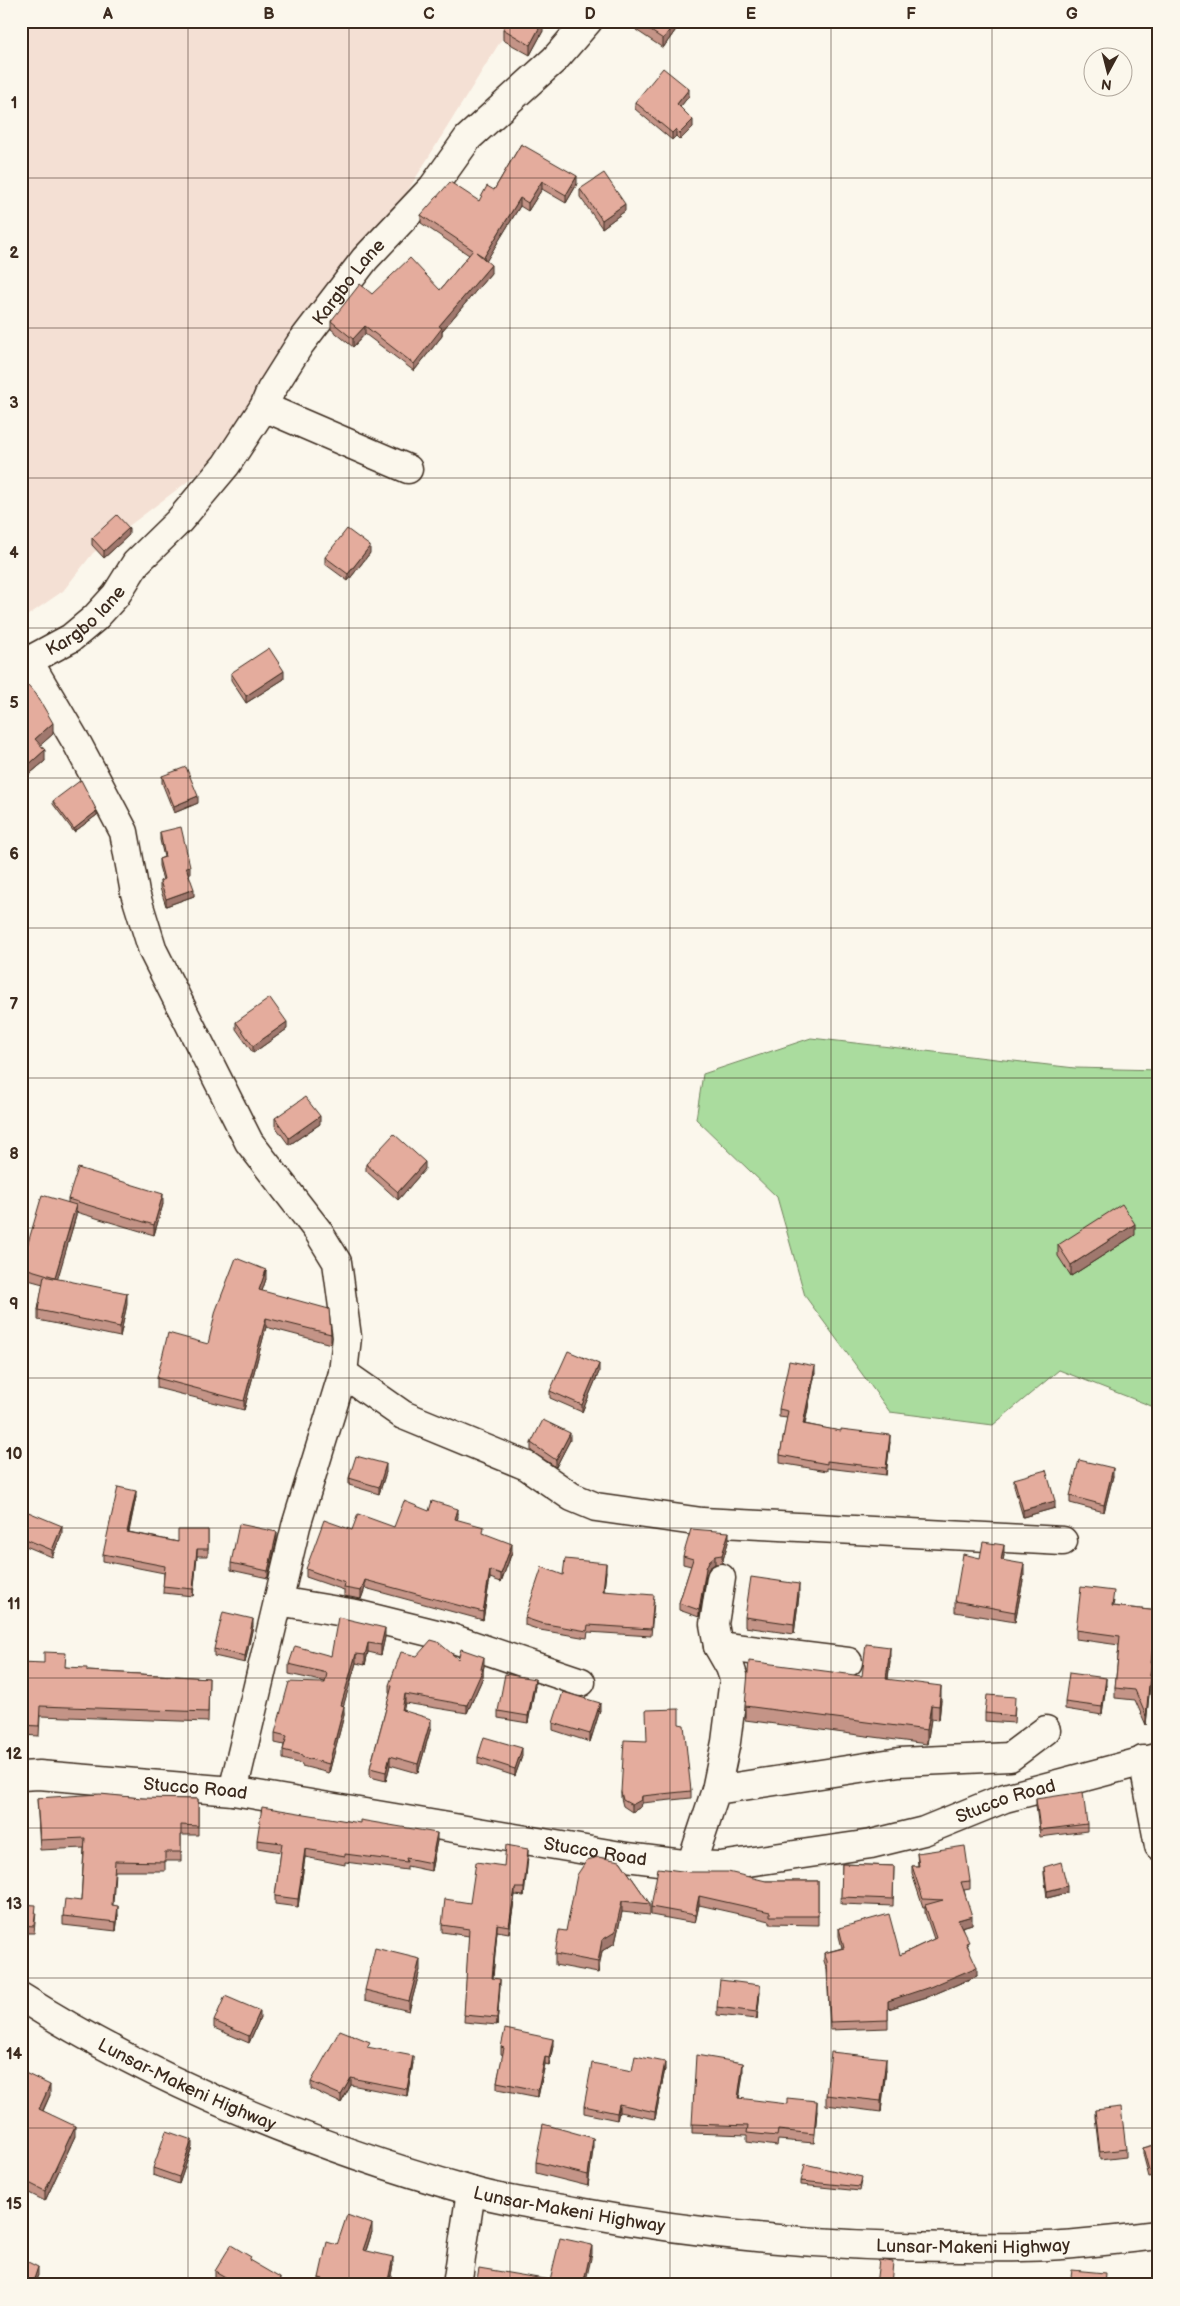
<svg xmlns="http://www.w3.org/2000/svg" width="1180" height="2306" font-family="'Balsamiq Sans',sans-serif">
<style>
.built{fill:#f4e0d4}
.green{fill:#aadc9e;stroke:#72835e}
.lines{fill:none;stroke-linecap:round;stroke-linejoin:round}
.minor-casing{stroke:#3b2a1e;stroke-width:31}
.major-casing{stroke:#3b2a1e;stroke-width:31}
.minor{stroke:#fbf7ec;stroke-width:28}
.major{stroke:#fbf7ec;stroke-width:28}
.wall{fill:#c49487;stroke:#3b2a1e}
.shaded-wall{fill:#a0786e;stroke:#3b2a1e}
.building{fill:#e4ac9d;stroke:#3b2a1e}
.grid{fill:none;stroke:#3b2a1e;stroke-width:1;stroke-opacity:0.55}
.labels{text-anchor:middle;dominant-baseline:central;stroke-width:5;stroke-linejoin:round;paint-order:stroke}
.street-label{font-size:18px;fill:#3b2a1e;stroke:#fbf7ec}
.neatline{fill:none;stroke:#3b2a1e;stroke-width:2}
.grid-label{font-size:16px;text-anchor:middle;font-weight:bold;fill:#3b2a1e}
</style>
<rect width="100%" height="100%" fill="#fbf7ec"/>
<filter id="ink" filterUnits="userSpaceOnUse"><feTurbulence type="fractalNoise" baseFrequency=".02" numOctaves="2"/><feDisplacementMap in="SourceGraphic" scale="10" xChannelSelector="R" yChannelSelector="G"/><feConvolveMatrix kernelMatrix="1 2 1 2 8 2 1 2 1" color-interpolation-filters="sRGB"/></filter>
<g filter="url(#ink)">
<path class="built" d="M21,21H513L389,221L224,454L93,553L63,591L21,620Z"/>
<path class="green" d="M811,1038L1075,1068L1159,1070V1409L1059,1370L993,1425L890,1412L805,1296L777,1197L696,1119L703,1074Z"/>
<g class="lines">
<g class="minor-casing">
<g id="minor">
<path d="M264,407L408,469"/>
<path d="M28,660L78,745L124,832L135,893L153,951L249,1142L318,1231L337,1262L347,1337L343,1373L296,1526L233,1791"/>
<path id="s1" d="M21,665L71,638L95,618L116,595L136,563L179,521L226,465L264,407L271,390L300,344L365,259L433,187L468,138L555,59L588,21"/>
<path d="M343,1373L403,1415L527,1466L572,1497L596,1507L702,1522L1063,1541"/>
<path d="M278,1601L356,1614L445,1636L581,1682"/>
<path d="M718,1646L848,1662"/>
<path d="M1143,1760L1159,1846"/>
<path id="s2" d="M21,1776L39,1775L233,1791L627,1857L691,1865L720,1866L871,1844L924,1831L1005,1798L1159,1757"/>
<path d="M716,1790L726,1742L734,1679L730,1667L718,1646L714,1624L721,1578"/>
<path d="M691,1865L716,1790L899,1762L1010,1757L1046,1730"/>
<path d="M457,2285L471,2191"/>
</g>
</g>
<g class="major-casing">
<g id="major">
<path id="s3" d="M21,1997C159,2084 312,2146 468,2190C503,2201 542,2205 579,2212C707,2236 832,2247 963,2247C991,2247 1019,2248 1046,2246C1084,2244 1121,2239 1159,2235"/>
</g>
</g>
<use href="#minor" class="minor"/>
<use href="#major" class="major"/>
</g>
<path class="wall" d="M636,21H682L663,48L636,30Z
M503,29L543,31L530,55L503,40Z
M689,96L680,107L693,127L680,140L676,136L672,140L635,109V102Z
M521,144L577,184L566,203L542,189L528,211L520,206L486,261L491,273L442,331V336L414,371L365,334L353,347L331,329V321L372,294L440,290L469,255L421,223V215L479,201L494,190Z
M580,189L625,211L602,228L580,197Z
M129,535L104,558L92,545V538Z
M370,553L348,581L325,564V557Z
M231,673L284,679L246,703L231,680Z
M21,691L53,734L40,745L45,761L26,777L21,772Z
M162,776L198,803L174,813L162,783Z
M53,801L97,815L74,832L53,804Z
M160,832L190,874H189L194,896L166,906L160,888V881L163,880L159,866V859L164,857L160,840Z
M236,1022L287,1029L253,1053L236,1029Z
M275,1118L320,1124L289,1145L275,1126Z
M366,1164L425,1169L398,1200L366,1171Z
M68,1199L163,1204L154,1235L76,1212V1216L57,1279L127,1304L120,1337L38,1320V1310L43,1284L21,1278V1267L68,1203Z
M1135,1235L1071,1276L1058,1256V1245Z
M266,1279L262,1291L331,1334V1344L266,1327L244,1410L157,1388V1378L208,1344Z
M599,1372L582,1412L550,1398V1391Z
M815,1373L805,1424L890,1442L886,1475L827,1468V1471L780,1463V1455L787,1418L779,1417V1409Z
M570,1440L556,1467L531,1451V1443Z
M386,1472L379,1494L349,1485V1478Z
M1113,1476L1104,1512L1070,1503V1496Z
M1014,1479L1055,1508L1023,1517L1014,1486Z
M136,1497L129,1532L178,1542L208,1530V1556H197L193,1596L163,1593L164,1573L103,1561V1554Z
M429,1511L458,1517L457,1520L484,1534L512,1552L501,1582L490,1578L483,1620L365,1588L361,1599L344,1596V1590L306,1577V1569L352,1530L394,1527Z
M21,1521L62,1533L52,1557L21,1544Z
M277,1539L268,1578L231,1570V1563Z
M729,1539L722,1563L715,1564L709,1568L706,1575L699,1617L679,1610V1603L691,1566L683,1564V1556Z
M1004,1555L1003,1561L1024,1575L1015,1622L955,1612V1601L980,1558Z
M606,1571L604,1591L654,1602L651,1636L588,1632L587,1638L540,1630L525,1625V1618L563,1575Z
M799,1595L794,1634L745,1627V1617Z
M1114,1601L1113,1606L1159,1611V1654L1153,1653L1146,1725L1135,1700L1115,1698V1688L1119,1645L1076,1639V1630Z
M253,1626L245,1663L214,1656V1649Z
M385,1637L381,1655L368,1652L365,1665L356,1663L343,1706L344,1715L329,1773L302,1766V1764L283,1759V1750L284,1745L275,1743V1733L325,1682L289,1674V1664L331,1656Z
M417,1656L458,1659L484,1666L483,1671V1677L467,1713L405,1703L403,1710L431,1727L418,1773L390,1765L386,1781L370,1777V1768L390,1694L389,1693V1685Z
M890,1661L888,1679L941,1700L939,1720L931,1719L927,1744L745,1720V1706L862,1676Z
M21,1662L66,1667L87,1671L209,1678L208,1722L40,1716L39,1736L21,1735Z
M1106,1685L1102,1715L1065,1709V1702Z
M535,1686L528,1723L498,1718V1711Z
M1015,1705L1014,1723L985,1721V1713Z
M600,1710L590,1742L553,1730V1723Z
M679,1724L691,1791V1798L642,1803L641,1807L632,1812L623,1806L621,1798V1792L647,1741Z
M522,1756L515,1776L478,1764V1757Z
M37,1798L198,1799V1835H181V1861H165V1871H115L113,1905L118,1915L116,1931L63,1925V1916L81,1901L84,1848L40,1850Z
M1036,1799L1087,1824V1831L1040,1837L1036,1806Z
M257,1840L437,1841L431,1871L407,1866V1870L345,1862V1865L305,1857L298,1907L275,1904V1896L281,1852L257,1848Z
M917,1853L970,1881V1889L964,1890L972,1924L962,1927L977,1976L930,1996L888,2009V2028L830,2030L827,1970L824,1961V1953L842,1948L839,1936V1928L900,1955L934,1939L925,1913V1907H923L912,1874V1866H918Z
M528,1856L524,1896L515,1895L509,1933L497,1931L493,1978L500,1986L497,2025L464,2022L469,1936L442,1932V1925L470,1903L504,1866Z
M620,1861L650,1904V1915L622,1912L615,1943L602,1951L598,1973L555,1965V1954L566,1931Z
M842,1864L894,1866L893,1906L841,1904Z
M1044,1867L1067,1893L1047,1898L1044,1874Z
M766,1881H818V1925L770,1924V1921L699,1905L695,1923L651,1915V1907Z
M21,1904L36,1912L34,1933H21Z
M420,1970L409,2011L365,2000V1990Z
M760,1992L757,2019L717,2015V2007Z
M1159,2003V2032L1157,2013V2004Z
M260,2018L249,2043L214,2028V2021Z
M553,2046L549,2065L545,2064L538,2097L497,2089V2082L503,2055L501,2054V2047Z
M413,2063L407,2096L351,2085L341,2103L311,2089V2082Z
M665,2069L655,2119L619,2112L617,2120L584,2113V2106L632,2071Z
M886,2069L881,2112L826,2105V2095Z
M21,2071L50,2095L43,2111L75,2136L45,2201L21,2189Z
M743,2072L739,2099L817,2111L814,2143L778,2140L777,2146L747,2142V2135L692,2133V2124Z
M1095,2110L1126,2149V2157L1100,2160L1095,2117Z
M1159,2144V2175L1149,2177L1143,2154V2148Z
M192,2147L179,2184L153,2175V2168Z
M593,2149L588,2186L536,2173V2162Z
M801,2181H862L860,2191L801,2185Z
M372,2232L366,2251L393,2265L389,2285H319V2278L337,2245Z
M21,2268L38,2275L34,2285H21Z
M215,2271L280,2285H227L215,2278Z"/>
<path class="shaded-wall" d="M543,21V31L530,55V45Z
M676,21H682L663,48V39Z
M689,89V96L677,111V104Z
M693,120V127L680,140V133Z
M676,129V136L672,140V133Z
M577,176V184L566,203V195Z
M542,181V189L528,211V203Z
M520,198V206L484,265V257Z
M625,204V211L602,228V220Z
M491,265V273L442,331V336L414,371V364L439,326Z
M365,326V334L353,347V339Z
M129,528V535L104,558V551Z
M370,546V553L348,581V574Z
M284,671V679L246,703V696Z
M53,723V734L35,750V739Z
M45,750V761L26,777V767Z
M198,796V803L174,813V806Z
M97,811V815L74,832V829Z
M190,866V874L186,875V867Z
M194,889V896L166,906V899Z
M287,1022V1029L253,1053V1046Z
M320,1116V1124L289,1145V1138Z
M425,1162V1169L398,1200V1192Z
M163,1194V1204L154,1235V1225Z
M76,1205V1216L55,1288V1277Z
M1135,1224V1235L1071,1276V1265Z
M266,1270V1279L259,1300V1290Z
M127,1293V1304L120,1337V1327Z
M266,1318V1327L244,1410V1401Z
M599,1364V1372L582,1412V1405Z
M815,1366V1373L803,1431V1424Z
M570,1433V1440L556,1467V1460Z
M890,1435V1442L886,1475V1468Z
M386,1464V1472L379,1494V1487Z
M1113,1468V1476L1104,1512V1505Z
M136,1491V1497L127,1538V1532Z
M1055,1501V1508L1023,1517V1510Z
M458,1509V1517L455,1527V1519Z
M62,1526V1533L52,1557V1550Z
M277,1532V1539L268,1578V1571Z
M729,1532V1539L722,1563V1555Z
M512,1544V1552L501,1582V1574Z
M1004,1545V1555L1001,1571V1560Z
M197,1549V1556L193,1596V1589Z
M715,1556V1564L709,1568L706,1575L699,1617V1610L706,1568L709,1561Z
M606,1563V1571L603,1598V1591Z
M1024,1564V1575L1015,1622V1612Z
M490,1570V1578L483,1620V1612Z
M365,1580V1588L361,1599V1591Z
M799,1584V1595L794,1634V1624Z
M253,1619V1626L245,1663V1656Z
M385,1628V1637L381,1655V1645Z
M368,1643V1652L365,1665V1655Z
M1153,1644V1653L1146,1725V1716Z
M890,1647V1661L886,1693V1679Z
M356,1654V1663L341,1714V1705Z
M484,1657V1666L483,1671V1677L467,1713V1705Z
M1106,1678V1685L1102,1715V1707Z
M535,1679V1686L528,1723V1716Z
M941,1686V1700L939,1720V1706Z
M405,1694V1703L402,1718V1710Z
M600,1703V1710L590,1742V1734Z
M931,1705V1719L927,1744V1730Z
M344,1706V1715L329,1773V1764Z
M431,1719V1727L418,1773V1764Z
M522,1748V1756L515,1776V1769Z
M390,1756V1765L386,1781V1772Z
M642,1796V1803L641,1807L632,1812V1805Z
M437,1833V1841L431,1871V1863Z
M305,1849V1857L298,1907V1899Z
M528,1849V1856L524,1896V1888Z
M1067,1886V1893L1047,1898V1891Z
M515,1888V1895L509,1933V1926Z
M699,1896V1905L695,1923V1915Z
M622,1901V1912L615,1943L602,1951L598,1973V1962L602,1940Z
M118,1906V1915L116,1931V1922Z
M972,1916V1924L958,1928V1920Z
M497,1924V1931L492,1986V1978Z
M420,1959V1970L409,2011V2001Z
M977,1967V1976L930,1996L888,2009V2001Z
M500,1979V1986L497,2025V2018Z
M760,1985V1992L757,2019V2012Z
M260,2011V2018L249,2043V2036Z
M553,2039V2046L549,2065V2058Z
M413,2056V2063L407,2096V2089Z
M545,2057V2064L538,2097V2090Z
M886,2058V2069L881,2112V2101Z
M665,2062V2069L655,2119V2112Z
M743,2063V2072L738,2108V2098Z
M351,2078V2085L341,2103V2095Z
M50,2085V2095L39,2119V2109Z
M817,2101V2111L814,2143V2134Z
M619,2104V2112L617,2120V2113Z
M75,2126V2136L45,2201V2191Z
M593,2138V2149L588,2186V2175Z
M192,2140V2147L179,2184V2177Z
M372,2224V2232L363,2259V2250Z
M592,2245V2254L585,2285H583Z
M393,2257V2265L389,2285H387Z
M38,2267V2275L34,2285H33V2282Z
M280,2278V2285H276Z"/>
<path class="building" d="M507,21H543L530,45L503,29Z
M636,21H676L663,39Z
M663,68L689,89L677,104L693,120L680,133L676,129L672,133L635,102Z
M521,144L577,176L566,195L542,181L528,203L520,198L484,257L476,252L491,265L439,326L442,328L414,364L365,326L353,339L331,321L360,284L372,294L410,258L440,290L473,250L421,215L450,182L479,201L487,186L494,190Z
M604,173L625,204L602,220L580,189Z
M117,515L129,528L104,551L92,538Z
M347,529L370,546L348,574L325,557Z
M269,648L284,671L246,696L231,673Z
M28,685L36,694L53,723L35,739L45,750L26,767L21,761V691Z
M186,767L198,796L174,806L162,776Z
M81,780L97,811L74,829L53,801Z
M181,827L190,866L186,867L194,889L166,899L160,881L164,879L159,859L165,857L160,832Z
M270,998L287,1022L253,1046L236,1022Z
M305,1097L320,1116L289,1138L275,1118Z
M394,1134L425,1162L398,1192L366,1164Z
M78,1168L163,1194L154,1225L68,1199Z
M42,1195L76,1205L55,1277L21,1267Z
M1122,1204L1135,1224L1071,1265L1058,1245Z
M236,1258L266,1270L259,1290L329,1309L331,1334L266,1318L244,1401L157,1378L168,1333L208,1344L216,1310Z
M44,1276L127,1293L120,1327L38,1310Z
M568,1351L599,1364L582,1405L550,1391Z
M789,1361L815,1366L803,1424L841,1431V1429L890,1435L886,1468L827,1461V1464L780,1455L788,1411L779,1409Z
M543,1420L570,1433L556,1460L531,1443Z
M356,1456L386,1464L379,1487L349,1478Z
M1079,1460L1113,1468L1104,1505L1070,1496Z
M1046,1470L1055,1501L1023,1510L1014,1479Z
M118,1487L136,1491L127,1532L178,1542V1530H208V1549H197L193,1589L163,1586L165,1566L103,1554Z
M404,1501L429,1511L432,1501L458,1509L455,1519L484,1527L483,1533L512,1544L501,1574L490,1570L483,1612L365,1580L361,1591L344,1588L345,1583L306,1569L324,1520L352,1530L358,1514L394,1527Z
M26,1511L62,1526L52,1550L21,1537V1521Z
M239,1524L277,1532L268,1571L231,1563Z
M691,1529L729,1532L722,1555L715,1556L709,1561L706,1568L699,1610L679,1603L693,1559L683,1556Z
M983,1542L1004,1545L1001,1560L1024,1564L1015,1612L955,1601L963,1554L980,1558Z
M565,1559L606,1563L603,1591L654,1595L651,1629L588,1625L587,1631L540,1623L525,1618L542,1567L563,1575Z
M751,1577L799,1584L794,1624L745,1617Z
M1081,1587L1114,1591L1112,1606L1159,1611V1645L1153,1644L1146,1716L1135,1690L1115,1688L1120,1636L1076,1630Z
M223,1612L253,1619L245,1656L214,1649Z
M338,1617L385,1628L381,1645L368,1643L365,1655L356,1654L341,1705L344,1706L329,1764L302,1757V1755L283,1750L287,1736L275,1733L289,1682L325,1683L327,1673L289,1664L295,1646L331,1656Z
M431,1640L438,1642L458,1659L461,1649L484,1657L481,1669H483L467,1705L405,1694L402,1710L431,1719L418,1764L390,1756L386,1772L370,1768L392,1686L389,1685L401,1652L417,1656Z
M866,1644L890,1647L886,1679L941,1686L939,1706L931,1705L927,1730L745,1706L749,1661L862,1676Z
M44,1652L66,1653L65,1667L87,1668V1671L209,1678L208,1712L40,1706L39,1726L21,1725V1662L44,1663Z
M1069,1673L1106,1678L1102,1707L1065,1702Z
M505,1674L535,1679L528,1716L498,1711Z
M563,1692L600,1703L590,1734L553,1723Z
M987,1695L1015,1697L1014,1716L985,1713Z
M679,1709V1724L684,1725L691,1791L642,1796L641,1800L632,1805L623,1800L621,1792L624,1740L647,1741L646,1710Z
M484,1737L522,1748L515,1769L478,1757Z
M1083,1792L1087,1824L1040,1830L1036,1799Z
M100,1794L142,1798L198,1799V1826L181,1825V1852H165V1862L115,1861L112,1905L118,1906L116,1922L63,1916L65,1899L81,1901L85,1838L40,1840L37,1798Z
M262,1807L360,1823V1820L437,1833L431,1863L406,1858L407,1862L345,1854V1856L305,1849L298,1899L275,1896L282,1843L257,1840Z
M506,1845L528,1849L524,1888H515L509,1926L497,1924L492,1978L500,1979L497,2018L464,2015L469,1929L442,1925L445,1899L470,1903L476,1862L504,1866Z
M965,1846L970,1881L961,1882L972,1916L958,1920L969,1942L966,1943L977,1967L930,1987L888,2001V2020L830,2022L827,1961L824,1953L844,1948L839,1928L889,1914L900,1955L936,1938L925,1905L943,1900L923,1899L912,1866H919L917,1853Z
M598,1857L620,1861L650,1904L622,1901L615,1932L602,1940L598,1962L555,1954L559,1930L566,1931L577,1875L587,1860Z
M1061,1862L1067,1886L1047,1891L1044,1867Z
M842,1864L894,1866L893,1899L841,1897Z
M658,1868L690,1872H728L766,1881H818V1916H770V1912L699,1896L695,1915L651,1907Z
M21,1904L36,1905L34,1926L21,1925Z
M375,1948L420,1959L409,2001L365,1990Z
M720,1980L760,1985L757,2012L717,2007Z
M225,1996L260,2011L249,2036L214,2021Z
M1159,2003V2022L1157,2004Z
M505,2029L553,2039L549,2058L545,2057L538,2090L497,2082L504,2048L501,2047Z
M340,2030L370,2042L367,2047L413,2056L407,2089L351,2078L341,2095L311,2082Z
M831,2052L886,2058L881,2101L826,2095Z
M696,2055L743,2063L738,2098L787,2104V2098L817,2101L814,2134L778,2130L777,2136L747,2133L748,2126L692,2124Z
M635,2056L665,2062L655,2112L619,2104L617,2113L584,2106L592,2063L632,2071Z
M21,2071L50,2085L39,2109L75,2126L45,2191L21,2179Z
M1121,2107L1126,2149L1100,2152L1095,2110Z
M543,2124L593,2138L588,2175L536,2162Z
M166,2131L192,2140L179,2177L153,2168Z
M1159,2144V2168L1149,2170L1143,2148Z
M805,2164L862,2177L860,2187L801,2181Z
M347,2215L372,2224L363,2250L393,2257L387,2285H321L323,2279L319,2278L327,2242L337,2245Z
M560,2238L592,2245L583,2285H476L479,2268L550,2280Z
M231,2245L251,2257L249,2260L280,2278L276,2285H239L215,2271Z
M24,2260L38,2267L33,2282L21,2277V2268Z
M879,2260L893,2262L891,2285H876Z
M1072,2270L1105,2273L1104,2285H1070Z"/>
</g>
<path class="grid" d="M188,21V2285M349,21V2285M510,21V2285M670,21V2285M831,21V2285M992,21V2285M21,178H1159M21,328H1159M21,478H1159M21,628H1159M21,778H1159M21,928H1159M21,1078H1159M21,1228H1159M21,1378H1159M21,1528H1159M21,1678H1159M21,1828H1159M21,1978H1159M21,2128H1159"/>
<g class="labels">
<g class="street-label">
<text stroke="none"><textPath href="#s1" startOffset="511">Kargbo Lane</textPath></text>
<text stroke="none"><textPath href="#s1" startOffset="79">Kargbo lane</textPath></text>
<text stroke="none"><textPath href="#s2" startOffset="175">Stucco Road</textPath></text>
<text stroke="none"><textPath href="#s2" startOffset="1000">Stucco Road</textPath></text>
<text stroke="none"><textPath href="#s2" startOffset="580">Stucco Road</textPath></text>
<text stroke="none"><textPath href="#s3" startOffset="188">Lunsar-Makeni Highway</textPath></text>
<text stroke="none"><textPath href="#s3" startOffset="592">Lunsar-Makeni Highway</textPath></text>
<text stroke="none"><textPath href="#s3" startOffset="998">Lunsar-Makeni Highway</textPath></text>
</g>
</g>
<rect width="1180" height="2306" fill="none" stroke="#fbf7ec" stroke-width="55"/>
<g transform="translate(1108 72) rotate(187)"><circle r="24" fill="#fbf7ec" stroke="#aea59a"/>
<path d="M0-4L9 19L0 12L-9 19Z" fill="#3b2a1e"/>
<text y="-8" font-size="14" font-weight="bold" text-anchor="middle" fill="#3b2a1e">N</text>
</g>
<rect x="28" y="28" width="1124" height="2250" class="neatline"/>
<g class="grid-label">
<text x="108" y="19">A</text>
<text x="269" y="19">B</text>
<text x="429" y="19">C</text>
<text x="590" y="19">D</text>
<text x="751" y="19">E</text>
<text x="911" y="19">F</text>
<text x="1072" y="19">G</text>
<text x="14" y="108">1</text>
<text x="14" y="258">2</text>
<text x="14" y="408">3</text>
<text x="14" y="558">4</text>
<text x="14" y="708">5</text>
<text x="14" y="859">6</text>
<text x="14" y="1009">7</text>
<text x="14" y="1159">8</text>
<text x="14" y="1309">9</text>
<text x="14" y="1459">10</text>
<text x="14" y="1609">11</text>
<text x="14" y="1759">12</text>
<text x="14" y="1909">13</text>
<text x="14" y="2059">14</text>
<text x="14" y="2209">15</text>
</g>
</svg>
